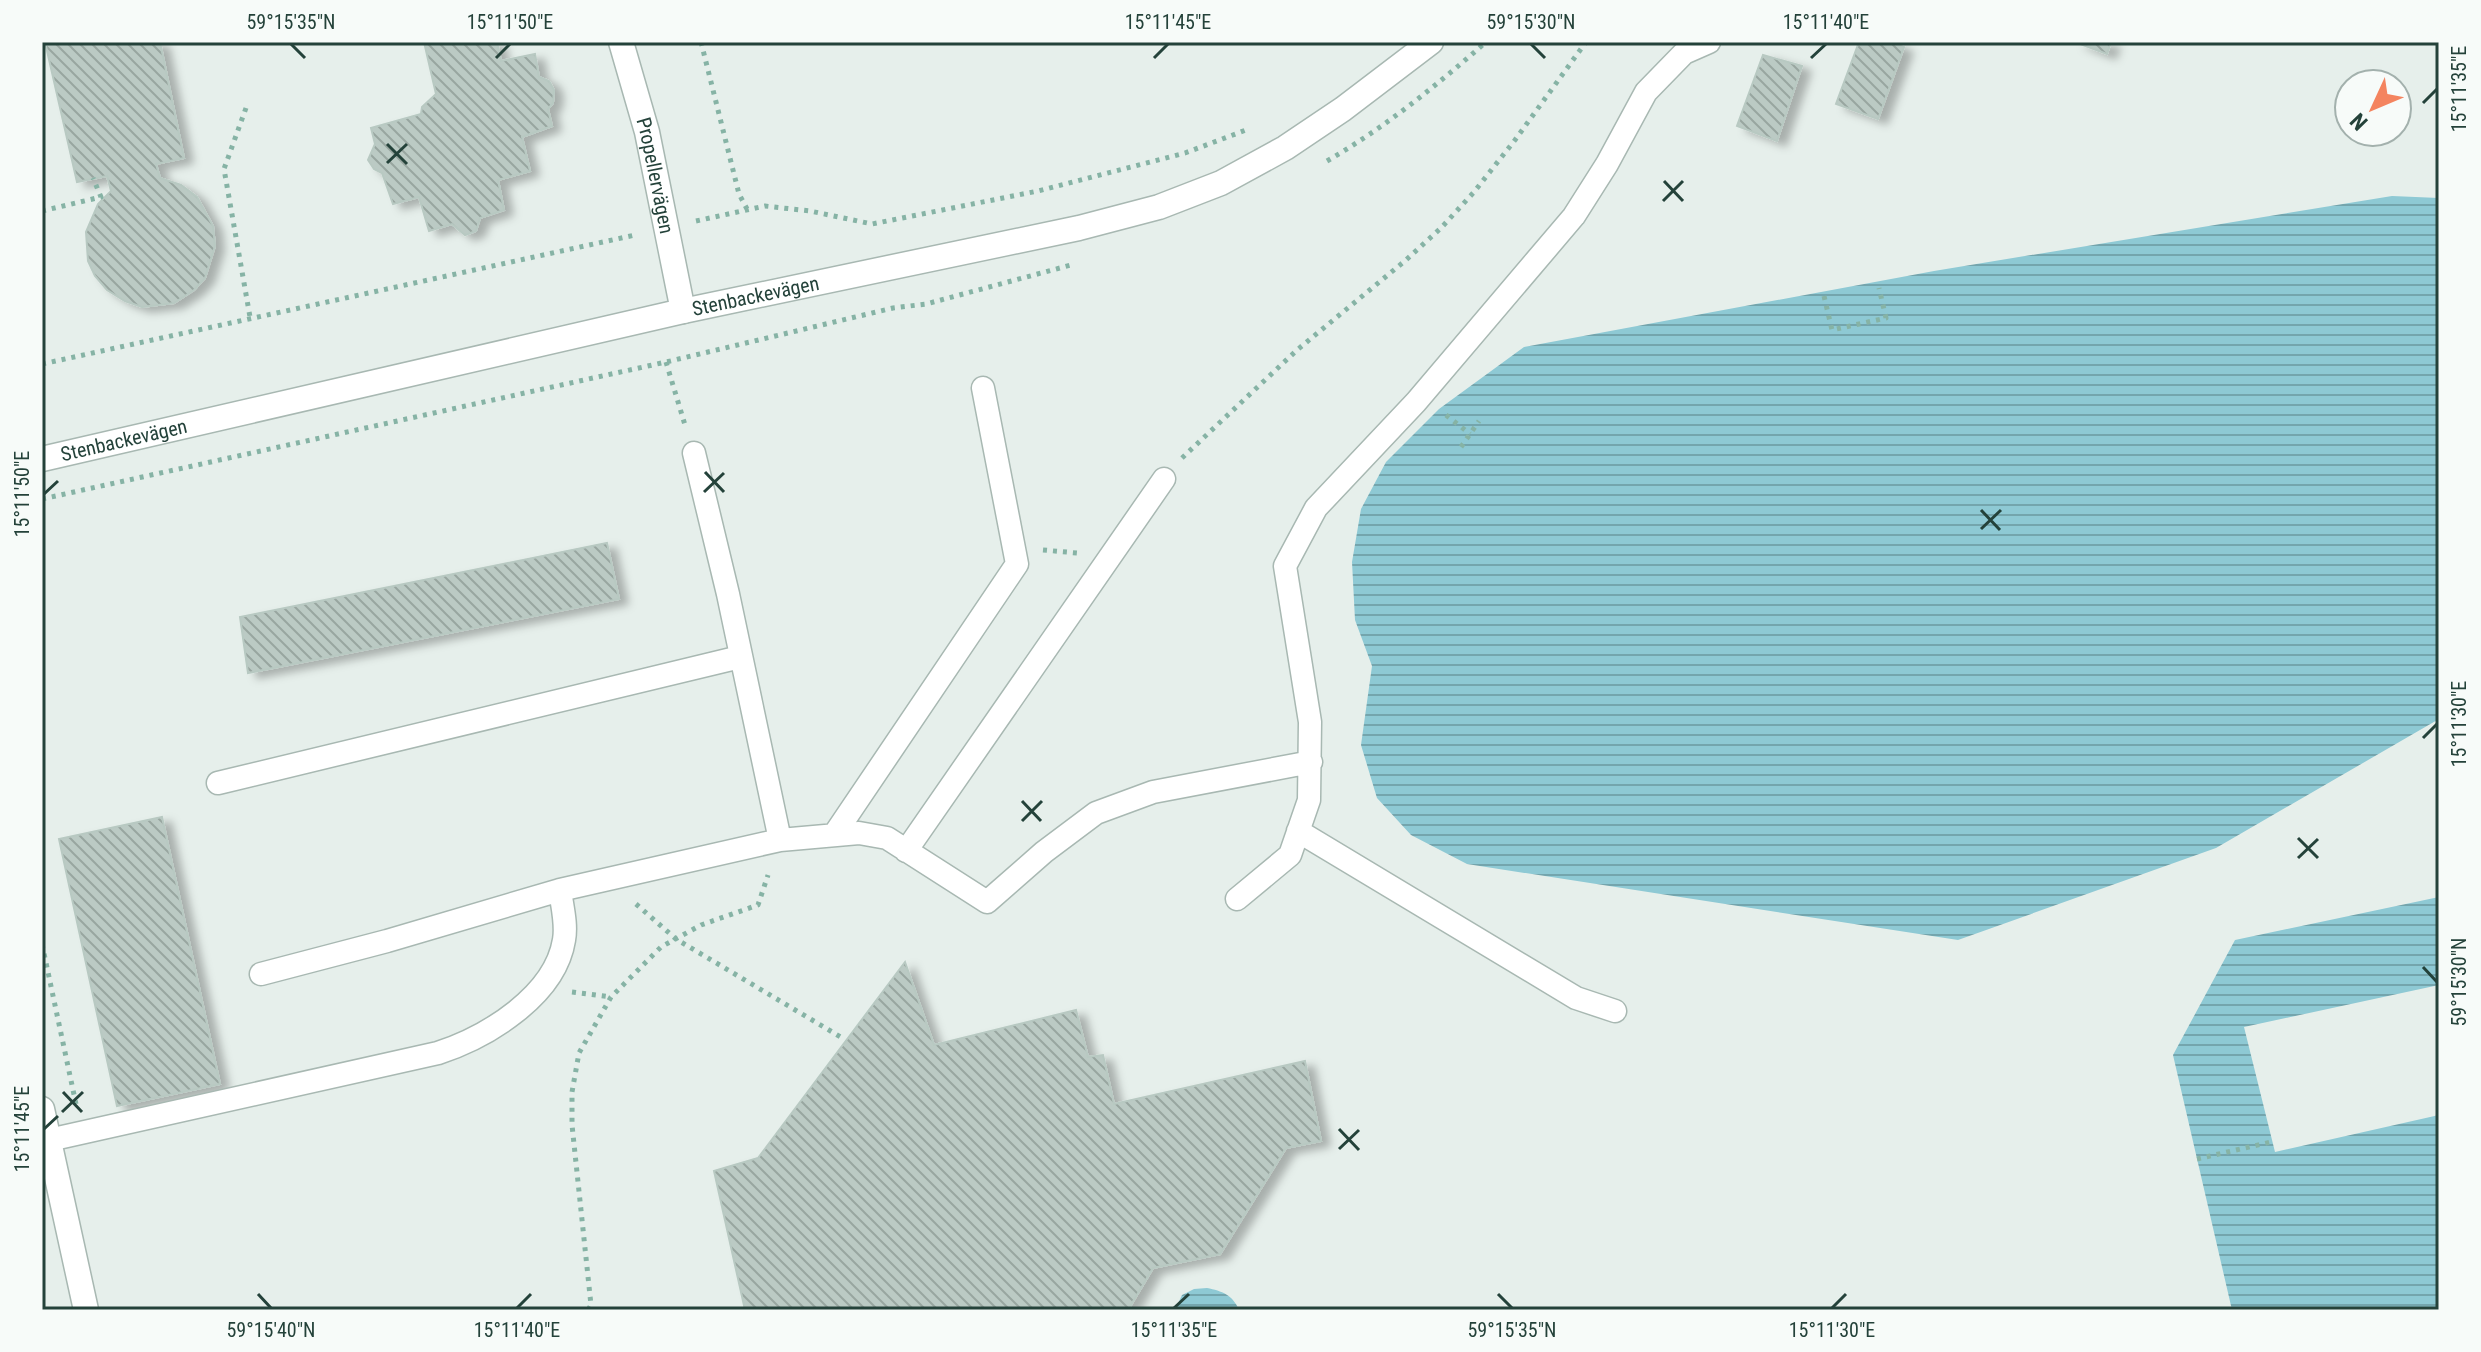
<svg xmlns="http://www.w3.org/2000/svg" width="2481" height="1352" font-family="'Roboto Condensed',sans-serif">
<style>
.water{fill:url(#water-rules)}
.building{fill:url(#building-back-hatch);stroke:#b8c9c2;stroke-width:2;filter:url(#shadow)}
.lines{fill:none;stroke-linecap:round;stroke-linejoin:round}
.service-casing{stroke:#a8b8b2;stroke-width:25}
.minor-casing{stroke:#a8b8b2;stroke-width:27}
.tertiary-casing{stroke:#a8b8b2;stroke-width:27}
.path{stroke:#86b3a5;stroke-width:5;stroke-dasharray:4 6;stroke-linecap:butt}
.service{stroke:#fff;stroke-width:22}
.minor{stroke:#fff;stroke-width:24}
.tertiary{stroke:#fff;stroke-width:24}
.ticks{fill:none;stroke:#24423a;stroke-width:3}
.labels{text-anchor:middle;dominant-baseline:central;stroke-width:8;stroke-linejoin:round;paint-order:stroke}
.street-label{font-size:20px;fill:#24423a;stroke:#f7fbf9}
.neatline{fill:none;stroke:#24423a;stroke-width:3}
.ticks-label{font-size:20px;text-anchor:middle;fill:#24423a}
</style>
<defs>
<pattern id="water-rules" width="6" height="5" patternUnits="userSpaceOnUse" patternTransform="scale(2)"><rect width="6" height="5" fill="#8ec9d4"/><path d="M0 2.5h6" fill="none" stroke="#74a5ad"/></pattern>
<pattern id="building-back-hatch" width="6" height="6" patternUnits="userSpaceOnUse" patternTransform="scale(2)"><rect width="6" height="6" fill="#bbcac4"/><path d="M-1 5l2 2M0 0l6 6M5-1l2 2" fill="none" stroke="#98a6a0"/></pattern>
<filter id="shadow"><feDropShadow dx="9" dy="5" stdDeviation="4" flood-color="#0004"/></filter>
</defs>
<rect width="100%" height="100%" fill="#e6efeb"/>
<path class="water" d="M2392,196L2439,198V719L2216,848L1958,940L1467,864L1411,835L1377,798L1361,745L1372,666L1355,620L1352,562L1361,509L1386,462L1439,409L1524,347L1934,271Z
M2439,897V985L2244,1027L2275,1152L2439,1115V1310H2232L2173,1055L2235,940Z
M1207,1288C1222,1291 1233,1295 1239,1310H1175L1182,1295L1194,1289Z"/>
<path class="building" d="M45,42H160L184,158L156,164L160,178L181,185L197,197L213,226L215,246L205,278L194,290L174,303L142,307L125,301L107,290L95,276L88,261L86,232L98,204L111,191L107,176L77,182Z
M424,42H497L501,61L535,54L539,77L549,81L554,90L553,103L548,109L552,126L522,137L530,171L498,180L504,210L480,218L476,231L465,235L452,224L429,231L419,197L393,204L382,173L374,169L368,160L375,144L371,128L421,114L422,107L436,94Z
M1859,42H1890L1904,47L1878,119L1836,104Z
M2075,42H2111L2107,54Z
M1763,55L1802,66L1777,141L1737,126Z
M607,543L619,599L248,673L240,617Z
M162,817L220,1084L117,1106L59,839Z
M905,962L934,1045L1076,1010L1088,1057L1103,1055L1114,1104L1305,1061L1321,1141L1286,1148L1220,1254L1153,1268L1128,1310H745L714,1171L758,1158Z"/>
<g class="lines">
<g class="service-casing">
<path id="service" d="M694,453L728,594L780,840
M218,783L740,657
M1298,831L1576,998L1615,1011
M834,835L1017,564L983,388
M906,851L1164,479
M1237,899L1290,855L1309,800L1310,722L1285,566L1316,508L1416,402L1574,216L1607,164L1646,92L1684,53L1709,42
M261,974L387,941L560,890L780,840L859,833L887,838L987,902L1044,852L1096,813L1153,792L1311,762
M49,1140L438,1053C487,1037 555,996 564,940C567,924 562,906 560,890"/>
</g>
<g class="minor-casing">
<g id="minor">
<path id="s1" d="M621,42L647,132L683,311"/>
<path d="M42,1109L86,1310"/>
</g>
</g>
<g class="tertiary-casing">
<g id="tertiary">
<path id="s2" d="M42,459L683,311L1079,228L1159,207L1221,183L1285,148L1343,109L1431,42"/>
</g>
</g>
<path class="path" d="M701,42L739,194L747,209
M246,108L224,169L250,317
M1327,161C1384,128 1436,86 1486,42
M42,211L101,197L93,178
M696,221L765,206L810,211L872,224L1038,191L1185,153L1246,130
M1824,296L1832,330L1886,318L1879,288
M666,362L685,425
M42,364L635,235
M1446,415L1470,434
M1461,447L1479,421
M1182,458L1297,350L1406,260L1441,228L1474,192L1515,140L1586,42
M42,499L666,362L893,308L926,304L1071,265
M1043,550L1077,553
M636,904L676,939L844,1039
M42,944L76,1104
M572,992L611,997
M2197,1159L2271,1142
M588,1310L591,1305L572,1125V1092L579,1053L611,997L661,947L701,925L758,905L768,875"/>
<use href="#service" class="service"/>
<use href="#minor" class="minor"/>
<use href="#tertiary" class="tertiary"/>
</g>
<path class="ticks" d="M291,44L305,58M1531,44L1545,58M496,58L510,44M1154,58L1168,44M1811,58L1826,44M2423,103L2437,89M387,144L407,164M387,163L407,144M1664,181L1683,201M1663,201L1683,181M705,472L724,492M704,492L724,473M44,494L58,481M1981,510L2000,530M1981,529L2001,510M2423,738L2437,724M1022,801L1041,821M1022,821L1042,801M2298,838L2318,858M2298,858L2318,839M2423,967L2437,982M63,1092L82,1112M62,1112L83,1092M44,1129L58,1116M1339,1129L1359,1150M1339,1149L1359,1130M258,1294L271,1308M1498,1294L1512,1308M517,1308L531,1294M1174,1308L1189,1294M1832,1308L1846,1294"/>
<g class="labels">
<g class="street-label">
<text stroke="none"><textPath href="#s1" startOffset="138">Propellervägen</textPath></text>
<text stroke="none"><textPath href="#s2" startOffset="732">Stenbackevägen</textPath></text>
<text stroke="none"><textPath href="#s2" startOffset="84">Stenbackevägen</textPath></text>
</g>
</g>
<rect width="2481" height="1352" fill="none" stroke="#f7fbf9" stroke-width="88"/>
<g transform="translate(2373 108) rotate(226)"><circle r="38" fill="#f7fbf9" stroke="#a3b1ad" stroke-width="2"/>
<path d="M0-6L14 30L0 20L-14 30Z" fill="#f4845f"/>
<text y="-12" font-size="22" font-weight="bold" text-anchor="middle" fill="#24423a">N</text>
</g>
<rect x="44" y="44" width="2393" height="1264" class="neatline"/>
<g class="ticks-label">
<text x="291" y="29">59°15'35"N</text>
<text x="510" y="29">15°11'50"E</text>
<text x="1168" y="29">15°11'45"E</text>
<text x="1531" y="29">59°15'30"N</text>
<text x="1826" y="29">15°11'40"E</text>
<text transform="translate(2459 89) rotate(-90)" y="7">15°11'35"E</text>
<text transform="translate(22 494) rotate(-90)" y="7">15°11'50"E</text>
<text transform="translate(2459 724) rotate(-90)" y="7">15°11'30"E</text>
<text transform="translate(2459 982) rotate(-90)" y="7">59°15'30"N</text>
<text transform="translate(22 1129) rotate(-90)" y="7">15°11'45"E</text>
<text x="271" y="1337">59°15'40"N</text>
<text x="517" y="1337">15°11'40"E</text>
<text x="1174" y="1337">15°11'35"E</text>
<text x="1512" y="1337">59°15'35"N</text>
<text x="1832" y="1337">15°11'30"E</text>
</g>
</svg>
